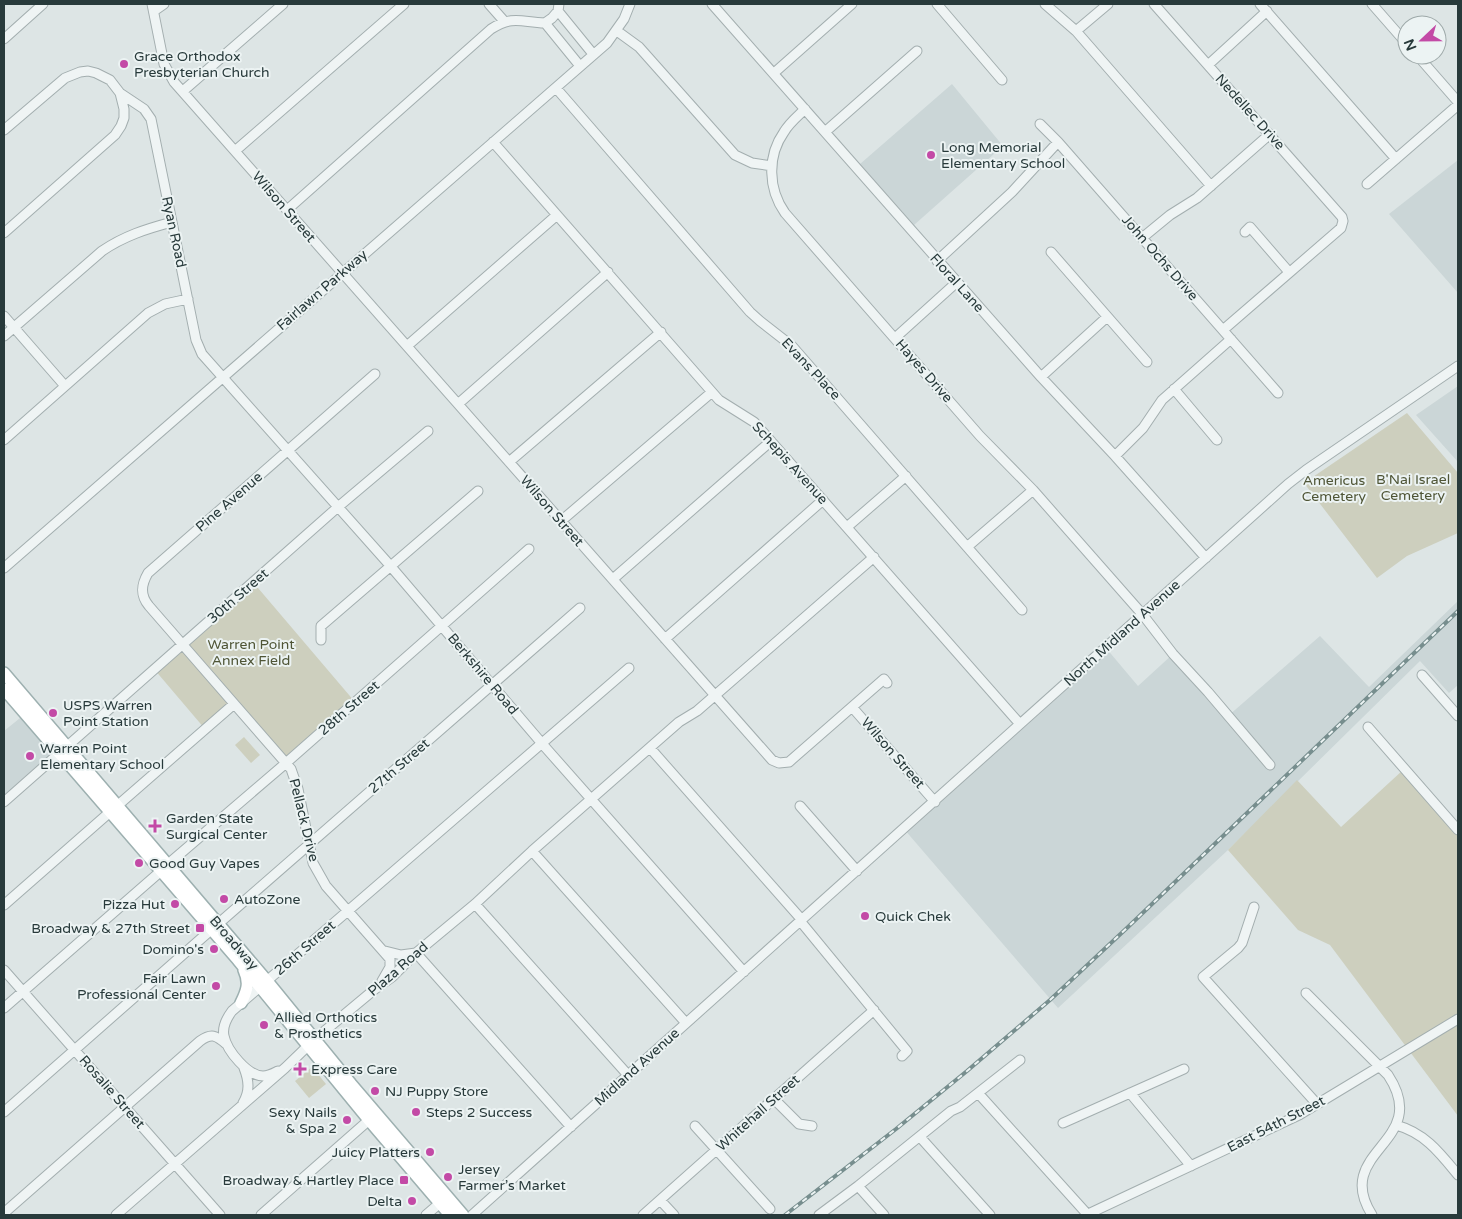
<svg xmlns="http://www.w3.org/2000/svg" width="1462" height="1219" font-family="'Varela Round',sans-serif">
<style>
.built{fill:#cbd6d7}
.green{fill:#cdcfbe}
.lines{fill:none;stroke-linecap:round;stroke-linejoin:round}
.minor-casing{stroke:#a3aeaf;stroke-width:11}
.major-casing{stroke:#9db0b0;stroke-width:14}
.minor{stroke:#eff4f4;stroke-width:9}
.major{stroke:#fff;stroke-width:11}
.rail-casing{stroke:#778e8e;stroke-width:4}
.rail{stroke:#ecf3f3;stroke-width:2;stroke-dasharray:5.5;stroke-linecap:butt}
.poi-dot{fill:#c34aa6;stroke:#ecf3f3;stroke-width:2}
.labels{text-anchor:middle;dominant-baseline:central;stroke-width:4;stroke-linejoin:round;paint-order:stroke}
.poi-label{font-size:14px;fill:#283a3b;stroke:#ecf3f3;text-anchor:start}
.street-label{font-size:14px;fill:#283a3b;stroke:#ecf3f3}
.park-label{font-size:14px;fill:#4f5536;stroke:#ecf3f3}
</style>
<rect width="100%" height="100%" fill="#dde5e5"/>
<path class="built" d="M952,84L1003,146L914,225L860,164Z
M1458,160V293L1389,214Z
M1458,386V462L1416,415Z
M1458,601V685L1449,693L1420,661L1228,850L1058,1008L904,829L1106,648L1138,686L1173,654L1228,716L1320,636L1369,687Z
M25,714L59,753L4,802V731Z"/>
<path class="green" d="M1407,413L1458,473V533L1407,556L1377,578L1304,483Z
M253,582L355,702L286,763L234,704L205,729L154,669Z
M244,737L260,755L251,763L235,745Z
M1403,770L1458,834V1116L1330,945L1298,930L1228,850L1297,780L1341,827Z
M312,1067L326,1084L309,1098L295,1081Z"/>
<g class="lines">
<g class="minor-casing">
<path id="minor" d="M152,4L164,64L174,82L772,760L779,763L789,762L884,679L887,683
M489,4L504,21
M559,4L558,11L593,54
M712,4L1041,377L1115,456L1206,558
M937,4L1002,80
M1045,4L1076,31L1211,186
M1154,4L1342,217L1343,221L1341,228L1223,330
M1260,4L1396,159
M1372,4L1407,44
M154,11L164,4
M545,23L580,66
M617,31L639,47L735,155L752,163L772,166
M1076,31L1108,4
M4,39L43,4
M1417,55L1458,102
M1208,65L1267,11
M774,73L852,4
M556,88L750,312L760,321L792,346L1022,610
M183,91L283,4
M120,93L144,109L151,119L196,340L202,354L387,562L545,747L744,972
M805,109C798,116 789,123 784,132C767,156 768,189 785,213L980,436L1033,490L1143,615L1173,654L1208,692L1270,765
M1040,124L1058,142L1278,393
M4,130L65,78L80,72L88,71L96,73L110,80L120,93L124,109V118L121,126L115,135L4,233
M825,132L917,51
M493,142L719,400L754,422L1020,724
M235,151L404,4
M1367,184L1458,105
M287,210L491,29C514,15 520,22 545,23L552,18L558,11
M1245,232L1250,227L1289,272
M1142,238L1170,215L1197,198L1270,134
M1051,252L1147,362
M937,261L1012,192L1058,142
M4,316L65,386
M4,336L102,251C124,236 146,229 172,222
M895,338L957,282
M407,346L557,215
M375,374L148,573C141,585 140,595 149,606L291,769L298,789L313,863L326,886L390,959V967L382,981
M1041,377L1107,317
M1174,389L1217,440
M458,404L608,272
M4,440L148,313L165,304L188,299
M1115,456L1143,428L1162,400L1231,339
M509,462L661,332
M561,521L712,392
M847,527L906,476
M967,547L1033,490
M4,568L607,43L624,19L630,4
M613,579L771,441
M665,639L823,500
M321,640V626L478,491
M1422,675L1458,716
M852,707L935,802
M1368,727L1458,830
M650,748L802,920
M4,802L338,507L428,431
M117,806L234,704
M800,806L857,871
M532,851L686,1023
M167,865L286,763L529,549
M475,904L628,1075
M4,905L110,812
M1254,907L1242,943L1238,948L1203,977L1317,1104
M801,922L907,1051L902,1056
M218,924L580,608
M385,951L401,955L416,953
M416,953L571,1127
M4,970L220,1215
M1306,993L1388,1075C1433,1143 1331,1150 1372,1215
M4,1008L161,871
M278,1071C274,1073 269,1076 263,1076C248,1076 227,1051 224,1036C222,1027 226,1019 232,1011L629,668
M978,1093L1088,1215
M1130,1093L1191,1166
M774,1099L799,1124L812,1126
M243,1103C250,1091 249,1081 244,1068
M4,1112L212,929
M1063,1123L1184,1069
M1396,1125C1425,1133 1440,1153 1458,1175
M695,1126L770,1209
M920,1137L990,1215
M858,1186L884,1215
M660,1200L674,1215
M4,1213L200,1041C211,1033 216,1035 226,1044
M116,1215L285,1068L315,1039L375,989L392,977L416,953L475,904L532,851L679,722L697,711L874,557
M261,1215L369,1120
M426,1215L440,1203
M472,1215L1288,484L1306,470L1458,366
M643,1215L874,1010
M819,1215L858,1186L951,1111L960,1107L1020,1060
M1086,1215L1299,1115L1458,1019"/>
</g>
<g class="major-casing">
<path id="major" d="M4,673L267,981L351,1084L463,1215
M4,689L238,960L369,1120L450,1215
M241,1003C247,991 250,983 244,970"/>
</g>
<use href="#minor" class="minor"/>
<use href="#major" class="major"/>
<g class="rail-casing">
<path id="rail" d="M785,1215L896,1129L967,1071L1050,1000L1128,927L1458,611"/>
</g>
<use href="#rail" class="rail"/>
</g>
<g class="poi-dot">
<circle cx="124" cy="64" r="5"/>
<circle cx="931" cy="155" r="5"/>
<circle cx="53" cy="713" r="5"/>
<circle cx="30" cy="756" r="5"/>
<path d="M152.5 818.5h5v5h5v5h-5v5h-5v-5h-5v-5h5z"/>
<circle cx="139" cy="863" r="5"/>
<circle cx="224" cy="899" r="5"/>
<circle cx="175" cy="904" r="5"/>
<circle cx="865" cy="916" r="5"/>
<rect x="195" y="923" width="10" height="10" rx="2.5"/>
<circle cx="214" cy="949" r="5"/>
<circle cx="216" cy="986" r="5"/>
<circle cx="264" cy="1025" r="5"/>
<path d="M297.5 1061.5h5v5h5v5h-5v5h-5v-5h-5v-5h5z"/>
<circle cx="375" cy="1091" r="5"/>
<circle cx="416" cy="1112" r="5"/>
<circle cx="347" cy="1120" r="5"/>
<circle cx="430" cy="1152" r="5"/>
<circle cx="448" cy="1177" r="5"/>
<rect x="399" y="1175" width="10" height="10" rx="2.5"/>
<circle cx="412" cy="1201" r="5"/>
</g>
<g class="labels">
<g class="poi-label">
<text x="134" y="56">Grace Orthodox<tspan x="134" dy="16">Presbyterian Church</tspan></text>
<text x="941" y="147">Long Memorial<tspan x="941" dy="16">Elementary School</tspan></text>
<text x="63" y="705">USPS Warren<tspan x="63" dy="16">Point Station</tspan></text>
<text x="40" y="748">Warren Point<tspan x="40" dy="16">Elementary School</tspan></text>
<text x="166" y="818">Garden State<tspan x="166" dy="16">Surgical Center</tspan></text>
<text x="149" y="863">Good Guy Vapes</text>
<text x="234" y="899">AutoZone</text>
<text x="165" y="904" text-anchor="end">Pizza Hut</text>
<text x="875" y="916">Quick Chek</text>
<text x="190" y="928" text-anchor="end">Broadway &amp; 27th Street</text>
<text x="204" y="949" text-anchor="end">Domino's</text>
<text x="206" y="978" text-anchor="end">Fair Lawn<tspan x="206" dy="16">Professional Center</tspan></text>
<text x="274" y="1017">Allied Orthotics<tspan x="274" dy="16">&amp; Prosthetics</tspan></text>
<text x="311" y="1069">Express Care</text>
<text x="385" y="1091">NJ Puppy Store</text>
<text x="337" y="1112" text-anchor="end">Sexy Nails<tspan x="337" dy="16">&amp; Spa 2</tspan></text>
<text x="426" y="1112">Steps 2 Success</text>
<text x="420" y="1152" text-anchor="end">Juicy Platters</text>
<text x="458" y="1169">Jersey<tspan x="458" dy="16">Farmer’s Market</tspan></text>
<text x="394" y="1180" text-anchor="end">Broadway &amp; Hartley Place</text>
<text x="402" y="1201" text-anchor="end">Delta</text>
</g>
<g class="street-label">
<text transform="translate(1250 112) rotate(48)">Nedellec Drive</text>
<text transform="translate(284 207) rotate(49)">Wilson Street</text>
<text transform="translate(174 232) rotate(78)">Ryan Road</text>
<text transform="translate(1160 258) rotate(49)">John Ochs Drive</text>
<text transform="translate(957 283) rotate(48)">Floral Lane</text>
<text transform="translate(322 290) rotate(-41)">Fairlawn Parkway</text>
<text transform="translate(811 369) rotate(47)">Evans Place</text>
<text transform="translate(924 371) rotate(49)">Hayes Drive</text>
<text transform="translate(790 463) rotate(48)">Schepis Avenue</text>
<text transform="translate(229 502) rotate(-41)">Pine Avenue</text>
<text transform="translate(552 511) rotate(49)">Wilson Street</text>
<text transform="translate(238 596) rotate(-41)">30th Street</text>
<text transform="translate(1122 633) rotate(-42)">North Midland Avenue</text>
<text transform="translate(483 674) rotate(50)">Berkshire Road</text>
<text transform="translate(349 708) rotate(-41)">28th Street</text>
<text transform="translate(893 753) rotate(49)">Wilson Street</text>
<text transform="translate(399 766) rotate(-41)">27th Street</text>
<text transform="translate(304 820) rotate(76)">Pellack Drive</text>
<text transform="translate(234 943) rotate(49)">Broadway</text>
<text transform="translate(305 948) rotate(-41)">26th Street</text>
<text transform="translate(398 969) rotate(-41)">Plaza Road</text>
<text transform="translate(637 1067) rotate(-42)">Midland Avenue</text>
<text transform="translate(112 1092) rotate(49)">Rosalie Street</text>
<text transform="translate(758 1113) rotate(-42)">Whitehall Street</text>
<text transform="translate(1276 1124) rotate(-27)">East 54th Street</text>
</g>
<g class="park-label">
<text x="1413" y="479">B'Nai Israel<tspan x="1413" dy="16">Cemetery</tspan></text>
<text x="1334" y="480">Americus<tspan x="1334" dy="16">Cemetery</tspan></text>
<text x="251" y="644">Warren Point<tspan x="251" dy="16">Annex Field</tspan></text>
</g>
</g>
<rect width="1462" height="1219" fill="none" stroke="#283a3b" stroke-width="10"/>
<g transform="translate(1422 40) rotate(248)"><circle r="24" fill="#ecf3f3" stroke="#9ea9a9"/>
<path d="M0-4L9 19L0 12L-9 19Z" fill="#c34aa6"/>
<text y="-8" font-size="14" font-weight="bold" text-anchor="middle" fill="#283a3b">N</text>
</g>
</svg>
